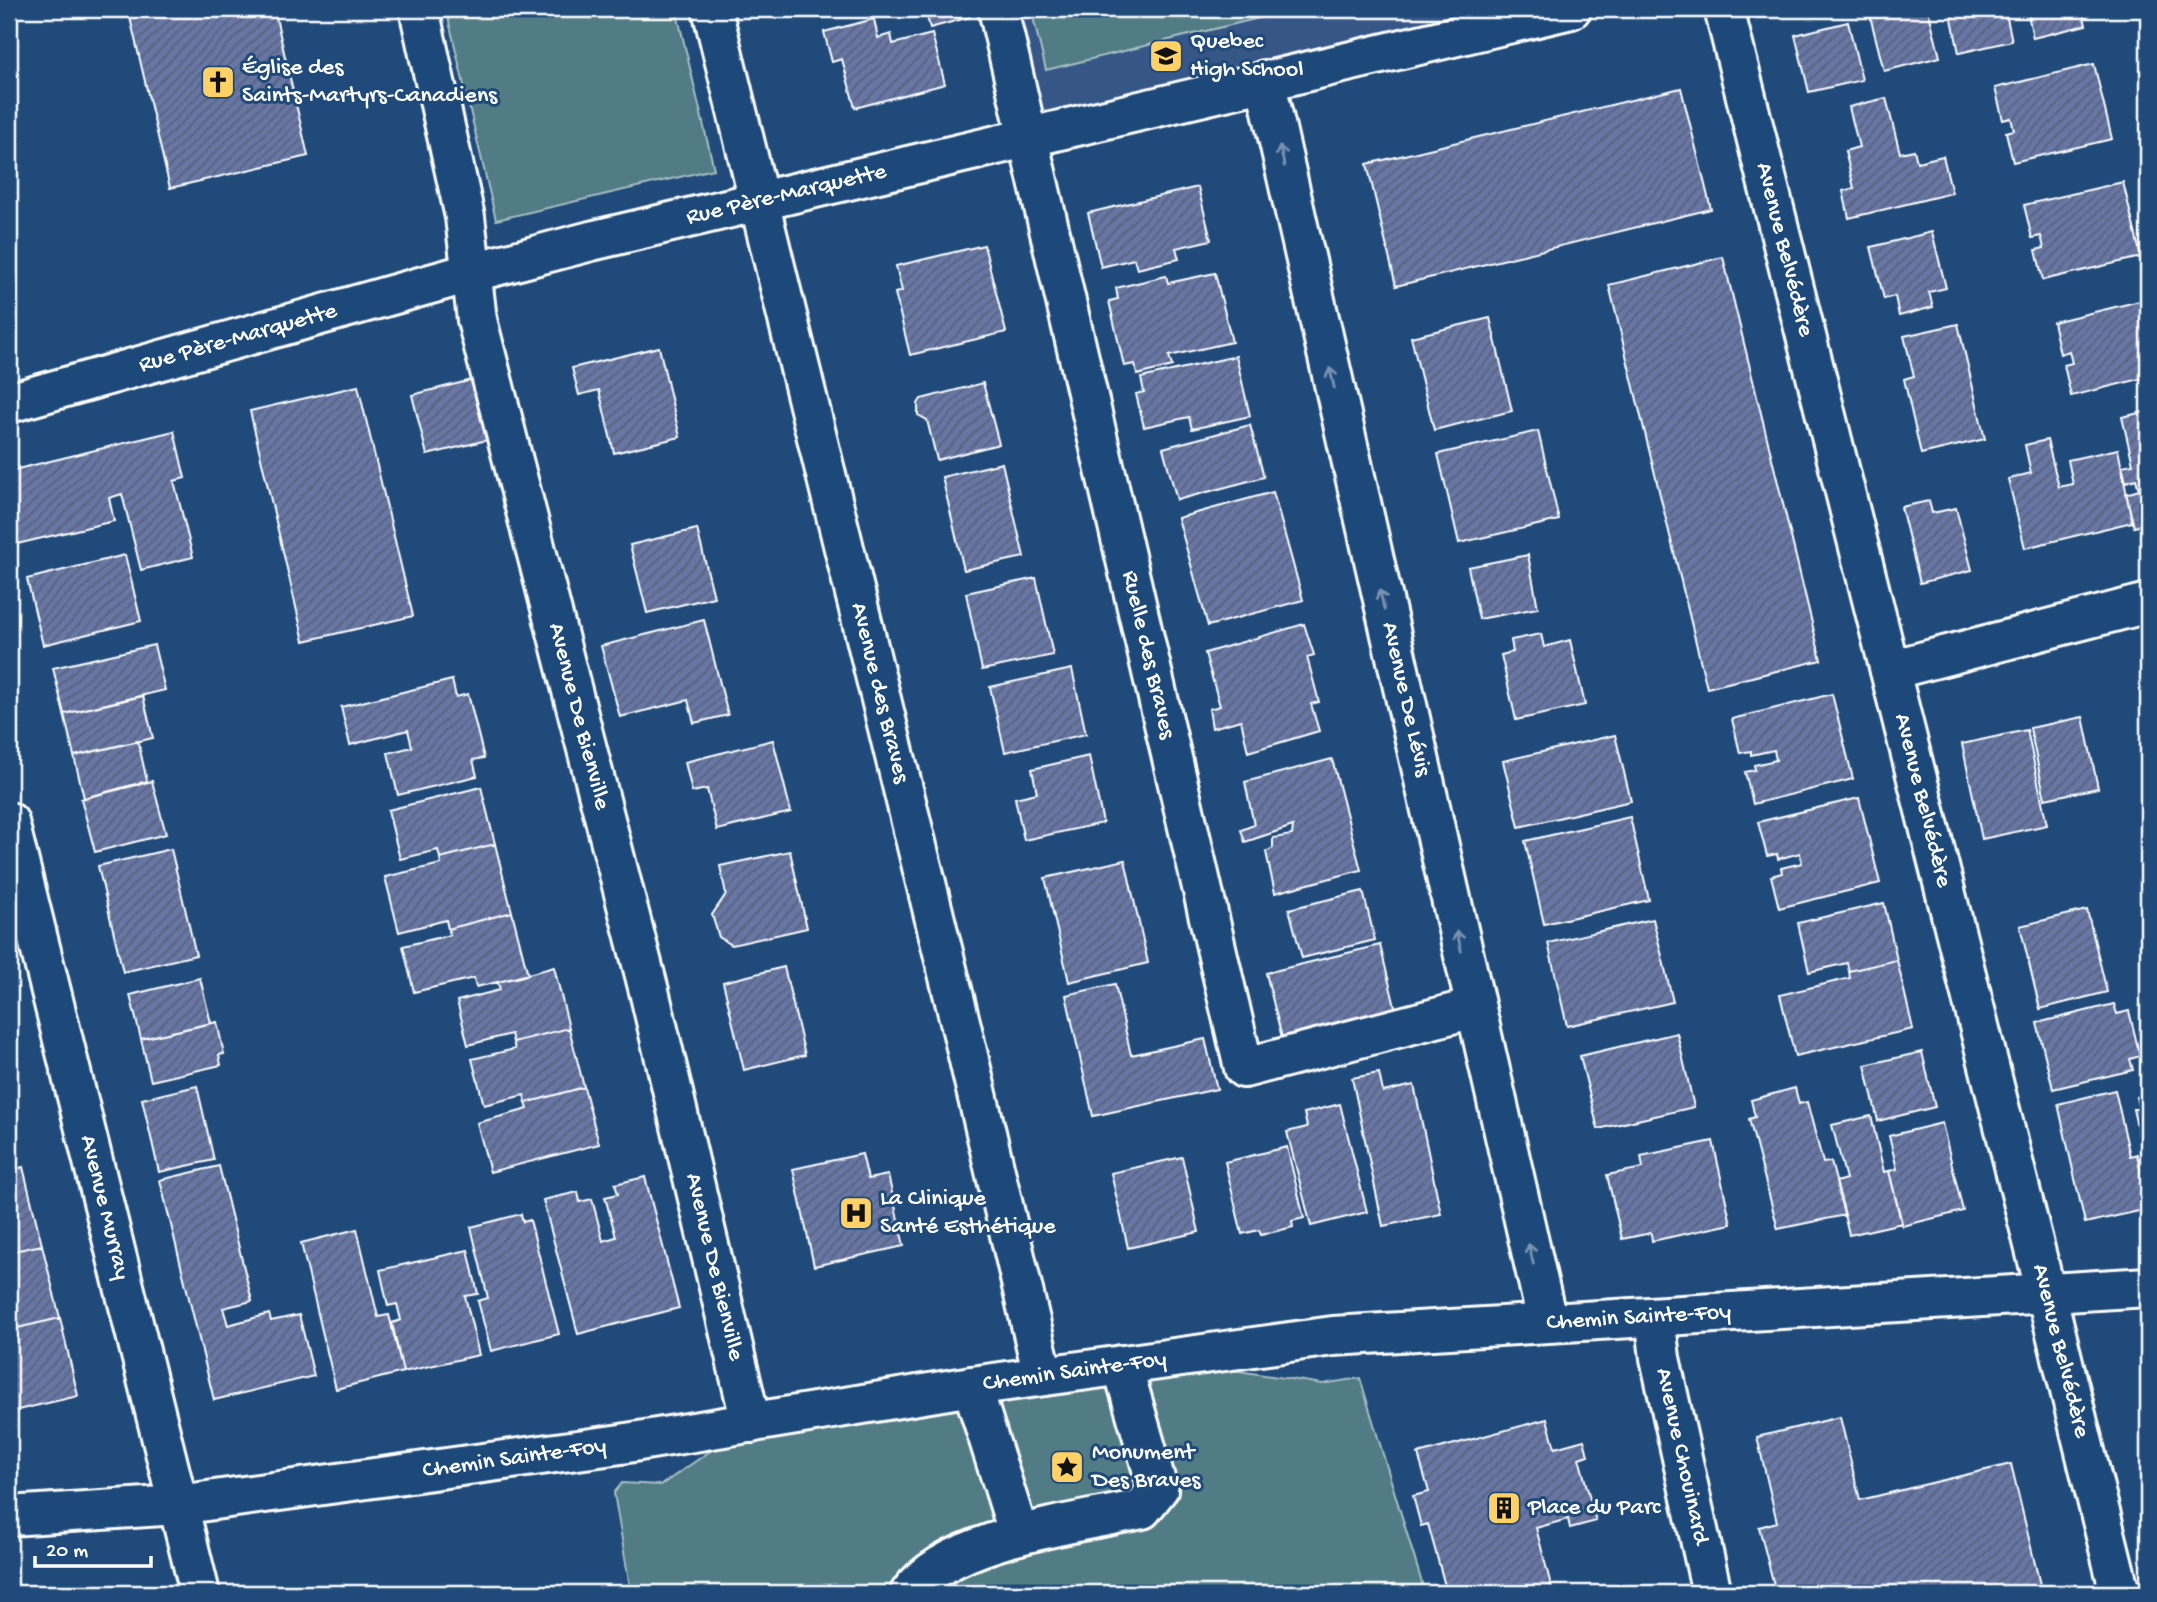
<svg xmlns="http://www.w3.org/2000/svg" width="2157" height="1602" font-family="'Gochi Hand',sans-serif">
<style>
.built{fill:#345787}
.green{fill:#517c85;stroke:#a8bec2;stroke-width:2}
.building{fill:url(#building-hatch);stroke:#fff;stroke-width:2}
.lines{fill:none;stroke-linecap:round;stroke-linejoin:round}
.minor-casing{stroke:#fff;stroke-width:44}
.major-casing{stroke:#fff;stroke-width:44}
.minor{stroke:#1f4a7a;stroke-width:38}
.major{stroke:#1f4a7a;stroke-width:38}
.oneway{stroke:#7992af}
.labels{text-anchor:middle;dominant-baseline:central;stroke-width:6;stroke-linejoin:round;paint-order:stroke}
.poi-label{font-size:24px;fill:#fff;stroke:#1f4a7a;text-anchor:start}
.street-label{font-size:24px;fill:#fff;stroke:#1f4a7a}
</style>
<defs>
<pattern id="building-hatch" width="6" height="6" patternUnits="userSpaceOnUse" patternTransform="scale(1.75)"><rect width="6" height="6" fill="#6676a5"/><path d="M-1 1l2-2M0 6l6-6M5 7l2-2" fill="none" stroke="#596178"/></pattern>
</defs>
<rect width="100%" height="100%" fill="#1f4a7a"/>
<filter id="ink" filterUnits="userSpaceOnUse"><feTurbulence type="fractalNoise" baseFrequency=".0143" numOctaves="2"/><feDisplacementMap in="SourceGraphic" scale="14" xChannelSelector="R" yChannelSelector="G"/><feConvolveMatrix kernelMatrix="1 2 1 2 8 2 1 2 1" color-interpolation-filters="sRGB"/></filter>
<g filter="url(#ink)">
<path class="built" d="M998,9H1489L1029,139Z"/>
<path class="green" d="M446,9H676L714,169L496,220Z
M1031,9H1296L1046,70Z
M1163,1359L1322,1384L1360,1378L1425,1593H631L614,1493L622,1483L661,1485L751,1423Z"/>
<path class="building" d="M128,9H274L308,156L170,188Z
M925,9H968L970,17L930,28Z
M1899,9H1928L1940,57L1884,71L1870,16Z
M1950,9H2005L2012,41L1959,53Z
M2027,9H2082L2086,25L2033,38Z
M874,19L878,38L891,34L893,44L932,34L945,84L855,108L842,59L832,62L824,32Z
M1848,22L1862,80L1809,92L1795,35Z
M2094,64L2112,139L2013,162L2006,132L2014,130L2011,118L2003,120L1995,88Z
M1681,88L1711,209L1396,286L1367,164Z
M1886,98L1900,153L1914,150L1917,162L1943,156L1952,193L1849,218L1843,191L1854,188L1845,151L1859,147L1849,107Z
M2123,182L2141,257L2043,280L2036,250L2044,248L2041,236L2032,238L2024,205Z
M1198,187L1211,240L1176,248L1179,259L1137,269L1134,259L1101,267L1088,213Z
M1932,232L1946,288L1929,292L1933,307L1899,316L1895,296L1884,299L1871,247Z
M984,245L1006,332L910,355L895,293L902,291L896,266Z
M1723,257L1821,660L1707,688L1609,285Z
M1215,273L1232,342L1169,356L1172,366L1137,375L1135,364L1124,366L1109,301L1118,299L1116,288L1166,276L1168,283Z
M2148,299V377L2071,396L2064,365L2072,363L2069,351L2060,354L2053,322Z
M1490,318L1512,411L1434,430L1411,337Z
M1958,324L1985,439L1921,454L1904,379L1914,376L1904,336Z
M659,347L680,437L614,453L599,390L579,395L572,368Z
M1236,356L1250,416L1192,429L1189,417L1144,427L1136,394L1144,392L1141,378Z
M472,380L487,440L427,455L412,395Z
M983,383L999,444L937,460L927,420L918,415V404L921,399Z
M358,386L413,616L304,641L250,411Z
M2148,411V524L2134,527L2126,494L2139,490L2136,479L2126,482L2122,466L2133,464L2122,417Z
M1250,425L1264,477L1177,500L1163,448Z
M174,431L185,478L174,481L193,557L141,570L122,494L109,498L114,521L17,544L9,509V471Z
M1538,431L1559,520L1459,543L1438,454Z
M2047,440L2059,487L2073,484L2068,460L2118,449L2132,522L2025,548L2008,479L2031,473L2025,445Z
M1002,463L1024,557L964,570L942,477Z
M1273,492L1303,600L1208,626L1178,518Z
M1929,501L1932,513L1956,508L1972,570L1920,583L1901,507Z
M697,529L714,597L647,613L630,545Z
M125,555L141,621L43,645L27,579Z
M1528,555L1538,608L1479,619L1468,567Z
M1036,578L1053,655L982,670L966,593Z
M704,620L728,715L694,723L688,700L620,717L601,646Z
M1304,624L1314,655L1307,657L1319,702L1311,704L1319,731L1248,752L1241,720L1212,728L1209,709L1220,706L1205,653Z
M1541,634L1544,647L1570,640L1585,705L1516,720L1501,655L1513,652L1511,640Z
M154,645L165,690L64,714L53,668Z
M1072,669L1086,734L1005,752L990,687Z
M452,680L456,697L468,694L484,758L473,760L477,776L398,795L388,753L412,747L408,730L350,745L341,707Z
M1832,694L1853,779L1753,804L1745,772L1755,770L1754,765L1776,760L1774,750L1751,755V751L1740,753L1732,719Z
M143,696L153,738L74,756L64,714Z
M2083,717L2098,788L2045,799L2030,728Z
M2027,730L2047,825L1982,839L1962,744Z
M1615,735L1631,801L1519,827L1503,761Z
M773,740L791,812L717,830L707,789L692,792L685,762Z
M138,741L147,781L84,798L74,756Z
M1089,756L1103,823L1024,840L1015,798L1037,793L1032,769Z
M1332,759L1361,870L1275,893L1266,852L1273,848V838L1292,835L1293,826L1245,842L1241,830L1254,825L1245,782Z
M152,781L166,834L95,852L81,799Z
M481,787L495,844L440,858L438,850L400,859L388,810Z
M1859,798L1880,883L1779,908L1771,876L1782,873L1781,868L1802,863L1800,853L1778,859L1777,854L1767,856L1758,822Z
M1630,817L1649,900L1544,924L1525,841Z
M495,844L512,912L448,929L446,920L399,932L385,877L441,864L440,858Z
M171,849L196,955L123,972L98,866Z
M790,851L807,928L732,945L719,937L712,915L726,894L720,866Z
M1125,860L1148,963L1069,982L1045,878Z
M1363,891L1375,940L1302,958L1289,909Z
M1884,903L1897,960L1849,971L1847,963L1809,972L1798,923Z
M2087,910L2107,992L2040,1009L2020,926Z
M512,912L528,975L476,987L474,978L414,992L403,946L450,935L448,929Z
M1653,919L1673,1002L1567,1026L1548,943Z
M1380,945L1397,1015L1283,1042L1266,973Z
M1897,960L1913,1029L1795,1056L1780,995L1850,978L1849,971Z
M554,967L569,1028L513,1042L511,1034L468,1045L457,1001L500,990L498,982Z
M784,967L805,1055L744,1070L723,982Z
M200,978L211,1023L141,1039L130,995Z
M1115,984L1131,1055L1205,1039L1217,1089L1093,1116L1066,995Z
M2114,1004L2117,1014L2129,1011L2140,1056L2130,1059L2133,1070L2053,1089L2037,1023Z
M217,1022L224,1054L219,1055L221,1065L151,1081L141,1039Z
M569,1028L584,1087L526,1103L524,1095L484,1105L472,1059L515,1049L513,1042Z
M1677,1033L1694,1107L1598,1129L1580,1056Z
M1922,1052L1935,1107L1878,1121L1865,1065Z
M1379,1073L1383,1092L1414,1085L1441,1214L1383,1226L1352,1078Z
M197,1086L214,1160L159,1172L142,1099Z
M584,1087L599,1144L490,1172L477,1123L528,1109L526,1103Z
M1795,1088L1799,1104L1807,1102L1823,1163L1831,1162L1845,1215L1778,1229L1749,1119L1755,1117L1751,1100Z
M2115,1090L2130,1156L2137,1154L2148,1209L2085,1223L2058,1104Z
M2148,1094V1205L2138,1159L2144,1158L2133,1109H2139L2136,1097Z
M1340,1104L1367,1212L1311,1226L1287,1132L1307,1127L1304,1113Z
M1871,1116L1884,1172L1889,1171L1902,1223L1849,1235L1836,1182L1846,1179L1832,1125Z
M1942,1123L1963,1211L1902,1226L1889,1171L1897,1169L1889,1136Z
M1713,1141L1731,1224L1652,1241L1651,1233L1622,1239L1607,1175L1643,1168L1641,1156Z
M1287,1147L1304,1218L1292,1221L1293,1227L1261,1235L1259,1230L1242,1234L1225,1162Z
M862,1154L868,1179L888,1175L904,1246L814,1266L793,1169Z
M1182,1157L1199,1232L1128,1248L1111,1173Z
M219,1166L252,1301L223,1308L228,1325L269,1314L271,1321L299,1315L314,1376L214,1400L160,1180Z
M23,1167L42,1245L9,1252V1171Z
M645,1177L679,1308L578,1334L543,1200L578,1192L580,1202L592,1199L603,1241L616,1237L605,1197L618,1194L615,1184Z
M521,1214L523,1222L530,1220L559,1334L491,1351L478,1301L488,1298L471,1227Z
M357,1229L378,1317L389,1315L403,1372L336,1389L301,1243Z
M42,1245L60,1318L13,1329L11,1320L9,1321V1252Z
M468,1250L478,1294L465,1296L479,1355L403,1372L392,1323L401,1320L397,1304L388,1306L380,1270Z
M60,1318L78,1396L9,1412V1342L16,1340L13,1329Z
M1840,1417L1860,1500L2011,1464L2042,1593H1776L1759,1527L1777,1522L1757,1437Z
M1547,1419L1555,1448L1584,1440L1588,1455L1579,1458L1596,1521L1570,1528L1568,1519L1536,1528L1553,1593H1447L1428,1524L1421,1526L1413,1496L1429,1492L1418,1454Z"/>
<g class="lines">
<g class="minor-casing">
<g id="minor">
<path id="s1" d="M419,9L465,217L477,320L649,991L751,1423"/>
<path id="s2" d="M712,9L962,1030L1043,1376"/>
<path id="s3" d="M998,9L1244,1068L1474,1008"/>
<path id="s4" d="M1724,9L2046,1293"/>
<path id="s5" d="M1265,80L1547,1321"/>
<path id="s6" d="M9,403L473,272L591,241L1571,9"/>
<path d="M1890,670L2148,603"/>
<path id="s7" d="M9,822L200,1593"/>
<path id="s8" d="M1655,1317L1660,1358L1712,1593"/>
<path d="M972,1386L1019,1535"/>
<path d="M910,1593C948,1538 1078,1523 1142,1509L1158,1489L1122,1365"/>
</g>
</g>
<g class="major-casing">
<g id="major">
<path d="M2046,1293L2120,1593"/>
<path id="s9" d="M9,1516L178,1505L621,1444L972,1386L1333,1336L2148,1287"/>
</g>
</g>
<use href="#minor" class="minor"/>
<use href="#major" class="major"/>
</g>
<defs><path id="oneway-shaft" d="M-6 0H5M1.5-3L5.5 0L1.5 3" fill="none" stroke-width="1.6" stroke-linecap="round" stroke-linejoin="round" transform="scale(1.75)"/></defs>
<g class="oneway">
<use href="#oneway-shaft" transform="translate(1282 156) rotate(-103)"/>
<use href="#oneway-shaft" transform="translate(1332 378) rotate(-103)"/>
<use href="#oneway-shaft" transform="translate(1382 600) rotate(-103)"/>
<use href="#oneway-shaft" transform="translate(1459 941) rotate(-103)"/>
<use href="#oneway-shaft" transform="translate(1531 1254) rotate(-103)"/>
</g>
</g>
<defs>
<g id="school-square" transform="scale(1.75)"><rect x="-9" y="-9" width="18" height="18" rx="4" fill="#ffd166" stroke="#1f4a7a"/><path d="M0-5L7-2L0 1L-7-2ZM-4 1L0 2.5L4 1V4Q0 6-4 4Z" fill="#111"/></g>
<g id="church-square" transform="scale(1.75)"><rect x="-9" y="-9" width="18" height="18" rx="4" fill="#ffd166" stroke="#1f4a7a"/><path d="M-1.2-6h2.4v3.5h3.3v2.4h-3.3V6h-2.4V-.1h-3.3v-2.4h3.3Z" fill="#111"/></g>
<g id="hospital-square" transform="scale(1.75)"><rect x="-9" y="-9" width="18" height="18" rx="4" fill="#ffd166" stroke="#1f4a7a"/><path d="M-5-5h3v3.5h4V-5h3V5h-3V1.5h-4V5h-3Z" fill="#111"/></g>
<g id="sight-square" transform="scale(1.75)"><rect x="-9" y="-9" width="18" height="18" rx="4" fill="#ffd166" stroke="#1f4a7a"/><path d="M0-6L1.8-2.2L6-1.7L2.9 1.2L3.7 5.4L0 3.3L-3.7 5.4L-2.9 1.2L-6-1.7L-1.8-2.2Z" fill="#111"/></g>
<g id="building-square" transform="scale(1.75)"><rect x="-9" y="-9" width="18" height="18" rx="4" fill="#ffd166" stroke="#1f4a7a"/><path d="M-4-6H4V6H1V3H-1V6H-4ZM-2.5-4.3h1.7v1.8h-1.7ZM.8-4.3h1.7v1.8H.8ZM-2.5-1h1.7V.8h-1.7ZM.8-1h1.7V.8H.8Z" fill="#111"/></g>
</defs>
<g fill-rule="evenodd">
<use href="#school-square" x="1166" y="56"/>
<use href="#church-square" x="218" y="82"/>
<use href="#hospital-square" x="856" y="1213"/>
<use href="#sight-square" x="1067" y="1467"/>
<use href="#building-square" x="1504" y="1508"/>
</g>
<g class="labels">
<g class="poi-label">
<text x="1190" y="42">Quebec<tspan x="1190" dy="28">High School</tspan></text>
<text x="242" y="68">Église des<tspan x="242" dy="28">Saints-Martyrs-Canadiens</tspan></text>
<text x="880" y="1199">La Clinique<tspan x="880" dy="28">Santé Esthétique</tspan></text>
<text x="1092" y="1453">Monument<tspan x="1092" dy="28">Des Braves</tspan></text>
<text x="1528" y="1508">Place du Parc</text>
</g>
<g class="street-label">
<text stroke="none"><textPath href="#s6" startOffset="805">Rue Père-Marquette</textPath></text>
<text stroke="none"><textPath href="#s4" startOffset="248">Avenue Belvédère</textPath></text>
<text stroke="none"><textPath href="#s6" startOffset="238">Rue Père-Marquette</textPath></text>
<text stroke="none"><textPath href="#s3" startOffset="663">Ruelle des Braves</textPath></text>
<text stroke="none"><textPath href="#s2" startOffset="704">Avenue des Braves</textPath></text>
<text stroke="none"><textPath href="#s5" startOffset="635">Avenue De Lévis</textPath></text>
<text stroke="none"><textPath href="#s1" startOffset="726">Avenue De Bienville</textPath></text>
<text stroke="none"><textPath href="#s4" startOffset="816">Avenue Belvédère</textPath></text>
<text stroke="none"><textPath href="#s7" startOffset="397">Avenue Murray</textPath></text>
<text stroke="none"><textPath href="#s1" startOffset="1293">Avenue De Bienville</textPath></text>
<text stroke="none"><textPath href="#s9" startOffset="1643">Chemin Sainte-Foy</textPath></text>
<text transform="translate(2060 1351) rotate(76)">Avenue Belvédère</text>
<text stroke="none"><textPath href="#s9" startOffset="1076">Chemin Sainte-Foy</textPath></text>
<text stroke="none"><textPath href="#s8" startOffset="142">Avenue Chouinard</textPath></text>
<text stroke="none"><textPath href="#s9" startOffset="509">Chemin Sainte-Foy</textPath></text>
</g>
</g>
<rect width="2157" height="1602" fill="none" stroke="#1f4a7a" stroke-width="35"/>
<rect x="18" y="18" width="2122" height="1567" fill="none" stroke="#fff" stroke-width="2.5" filter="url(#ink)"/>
<path d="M35 1556v10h116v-10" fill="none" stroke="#ffffff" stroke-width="3.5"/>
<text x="46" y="1556" font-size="21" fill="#ffffff" stroke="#1f4a7a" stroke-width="5" paint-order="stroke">20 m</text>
</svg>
